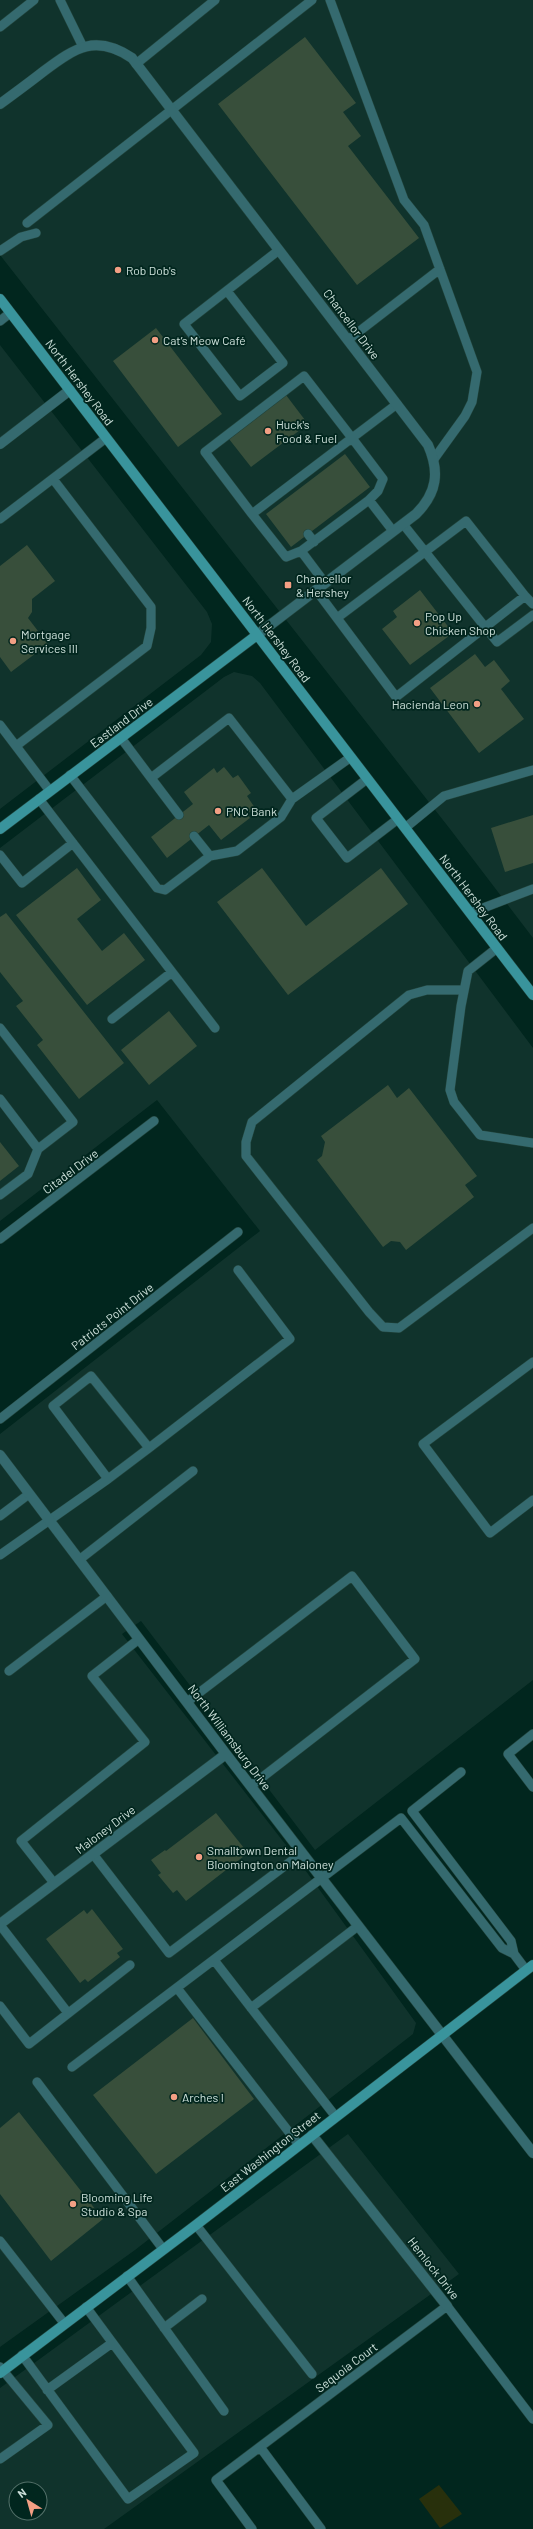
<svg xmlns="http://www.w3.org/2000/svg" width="533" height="2529" font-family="Barlow,sans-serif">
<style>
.built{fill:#10332c;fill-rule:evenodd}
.green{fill:#28300c}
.building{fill:#384f3b}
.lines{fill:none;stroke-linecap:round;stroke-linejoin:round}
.service-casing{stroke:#22443c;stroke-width:10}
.minor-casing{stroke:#22443c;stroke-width:11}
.secondary-casing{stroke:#22443c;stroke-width:11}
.service{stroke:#356a6f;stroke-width:9}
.minor{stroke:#356a6f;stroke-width:10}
.secondary{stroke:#39949c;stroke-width:10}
.poi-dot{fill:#f39f84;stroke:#01261e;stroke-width:1.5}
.labels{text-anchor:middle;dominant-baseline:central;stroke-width:3.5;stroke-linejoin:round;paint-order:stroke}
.poi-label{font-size:12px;fill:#cde0da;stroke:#01261e;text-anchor:start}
.street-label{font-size:12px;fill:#cde0da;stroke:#01261e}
</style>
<rect width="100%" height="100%" fill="#01261e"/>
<path class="built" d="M0,0H533V938L450,829L0,255Z
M0,345L207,612L212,624L211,642L201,655L0,809Z
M234,672L252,676L260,683L533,1048V1680L315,1850L141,1621L122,1634L303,1867L416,2023L413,2034L135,2250L0,2347V1434L260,1231L157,1100L0,1221V848L224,677Z
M348,2134L459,2274L104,2529H0V2388ZM16,2489H40V2513H16Z"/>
<path class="green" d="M439,2485L462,2514L440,2528L419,2499Z"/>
<path class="building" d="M305,37L356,103L343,112L361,136L348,146L419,238L357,285L218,104Z
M156,328L222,414L178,447L113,361Z
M286,395L308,424L251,467L229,439Z
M345,454L370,487L291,547L266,514Z
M27,545L55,581L32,599V612L28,618L48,644L11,672L0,657V566Z
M420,590L453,633L410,665L382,629L397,617L393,611Z
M475,654L485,667L494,660L510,681L501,689L524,719L479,753L430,688Z
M224,767L233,778L238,775L251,793L247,796L255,808L247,814L250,818L221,840L209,825L167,858L151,837L193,804L184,792L214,768L217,773Z
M533,815V863L505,872L491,828Z
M77,868L101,900L77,919L102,951L124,933L145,960L87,1005L16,915Z
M262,868L306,926L381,868L408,904L288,995L217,902Z
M6,913L124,1063L79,1099L37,1045L43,1040L16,1006L23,1001L0,972V917Z
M169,1011L197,1046L149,1085L121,1050Z
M388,1085L397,1098L409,1088L477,1176L465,1185L474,1197L406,1250L400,1242L391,1241L383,1247L317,1160L322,1156L325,1142L321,1136Z
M0,1142L19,1166L0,1181Z
M216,1813L248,1853L186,1901L177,1890L173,1893L158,1875L161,1873L151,1860L165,1850L166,1851Z
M92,1909L123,1949L117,1953L120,1957L88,1982L85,1979L80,1983L46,1939L84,1910L87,1914Z
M193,2018L254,2099L156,2174L93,2095Z
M19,2112L103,2219L51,2261L0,2194V2128Z"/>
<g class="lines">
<g class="service-casing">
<path id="service" d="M60,0L83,47
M330,0L404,200L424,225L477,372L472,402L465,416L434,459
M0,27L34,0
M136,64L215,0
M27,223L312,0
M0,251L21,237L36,233
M227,291L283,363L240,396L184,324L279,250
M0,321L10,313
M348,340L440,269
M369,500L378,491L383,479L352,438L397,404
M252,514L205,452L304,376L352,438L252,514L286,557L301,551
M0,519L106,438
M403,524L497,642L533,615
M308,534L314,542
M325,583L301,551L369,500L393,531
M316,590L396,697L525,596L466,521L337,618
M525,596L533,604
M0,725L50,791
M121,738L151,778L229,718L292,799L351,757
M16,746L147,646L151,628V607L53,479
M70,775L157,888L165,890L210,856L237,851L281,817L292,799
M151,778L179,815
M367,779L316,818L347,858L398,819
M39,799L215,1028
M405,828L444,796L533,770
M194,836L210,856
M0,855L22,883L73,843
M470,913L533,889
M497,948L468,971L461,1006L450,1090L454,1102L480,1135L533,1143
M464,990H427L409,995L252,1122L246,1142V1156L369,1312L383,1327L399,1328L533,1228
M112,1019L172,972
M0,1028L73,1122L38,1149L28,1174L0,1195
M0,1099L38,1149
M0,1239L154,1121
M533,1362L423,1444L490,1533L533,1500
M0,1419L238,1232
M149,1448L290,1339L238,1270
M0,1516L29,1494
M0,1555L108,1479L53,1406L91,1376L149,1448L108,1479
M79,1560L193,1471
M9,1671L107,1596
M187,1702L352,1576L415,1659L251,1786
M533,1734L508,1754L533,1787
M461,1772L412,1811L511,1941L514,1954
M93,1854L169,1953L302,1853
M54,1883L21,1841L145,1742L92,1676L139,1639
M0,1925L68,2013
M214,1960L336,2117
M177,1988L299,2145
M0,2006L29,2044L130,1965
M251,2008L358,1926
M72,2067L401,1818L502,1948L514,1954L526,1970
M37,2082L163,2249
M196,2225L312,2374
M0,2241L64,2323
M127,2276L224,2411
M164,2328L202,2299
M22,2355L128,2499L194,2453L86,2307
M0,2367L48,2425L0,2459
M47,2390L112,2343
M260,2447L321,2529
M252,2529L216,2480L447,2306L533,2419"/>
</g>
<g class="minor-casing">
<path id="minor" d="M0,104C15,93 30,82 44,71C76,47 96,34 132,58L428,445C440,472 437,493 416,514L257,635
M0,444L70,390
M0,1455L226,1754L533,2153
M0,1924L226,1754
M312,2135L447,2306"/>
</g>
<g class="secondary-casing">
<path id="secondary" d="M0,299L533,995
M0,829L257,635
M0,2373L196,2225L533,1965"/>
</g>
<use href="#service" class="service"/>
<use href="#minor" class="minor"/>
<use href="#secondary" class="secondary"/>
</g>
<g class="poi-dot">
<circle cx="118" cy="270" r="4"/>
<circle cx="155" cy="340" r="4"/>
<circle cx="268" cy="431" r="4"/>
<rect x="284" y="581" width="8" height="8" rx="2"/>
<circle cx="417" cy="623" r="4"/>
<circle cx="13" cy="641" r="4"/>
<circle cx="477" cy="704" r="4"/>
<circle cx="218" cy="811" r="4"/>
<circle cx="199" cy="1857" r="4"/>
<circle cx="174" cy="2097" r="4"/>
<circle cx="73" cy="2204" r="4"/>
</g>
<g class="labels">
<g class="poi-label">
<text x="126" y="270">Rob Dob's</text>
<text x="163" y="340">Cat’s Meow Café</text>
<text x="276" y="424">Huck's<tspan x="276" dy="14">Food &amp; Fuel</tspan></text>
<text x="296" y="578">Chancellor<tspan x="296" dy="14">&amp; Hershey</tspan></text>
<text x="425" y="616">Pop Up<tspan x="425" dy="14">Chicken Shop</tspan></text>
<text x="21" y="634">Mortgage<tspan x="21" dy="14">Services III</tspan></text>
<text x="469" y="704" text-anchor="end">Hacienda Leon</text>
<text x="226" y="811">PNC Bank</text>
<text x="207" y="1850">Smalltown Dental<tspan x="207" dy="14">Bloomington on Maloney</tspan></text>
<text x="182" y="2097">Arches I</text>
<text x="81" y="2197">Blooming Life<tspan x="81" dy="14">Studio &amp; Spa</tspan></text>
</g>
<g class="street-label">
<text transform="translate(352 324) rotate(53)">Chancellor Drive</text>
<text transform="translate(80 382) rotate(53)">North Hershey Road</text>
<text transform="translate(277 639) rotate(53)">North Hershey Road</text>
<text transform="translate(121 722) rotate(-37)">Eastland Drive</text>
<text transform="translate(474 897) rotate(53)">North Hershey Road</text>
<text transform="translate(70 1171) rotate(-37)">Citadel Drive</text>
<text transform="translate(112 1316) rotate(-38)">Patriots Point Drive</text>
<text transform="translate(230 1737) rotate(53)">North Williamsburg Drive</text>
<text transform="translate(105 1829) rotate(-37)">Maloney Drive</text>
<text transform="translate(270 2151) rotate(-38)">East Washington Street</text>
<text transform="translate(434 2268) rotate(52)">Hemlock Drive</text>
<text transform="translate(346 2367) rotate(-37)">Sequoia Court</text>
</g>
</g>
<g transform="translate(28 2501) rotate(323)"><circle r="19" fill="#01261e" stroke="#537069"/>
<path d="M0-3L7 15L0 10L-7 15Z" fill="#f39f84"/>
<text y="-6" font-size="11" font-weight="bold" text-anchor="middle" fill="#cde0da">N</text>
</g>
</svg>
